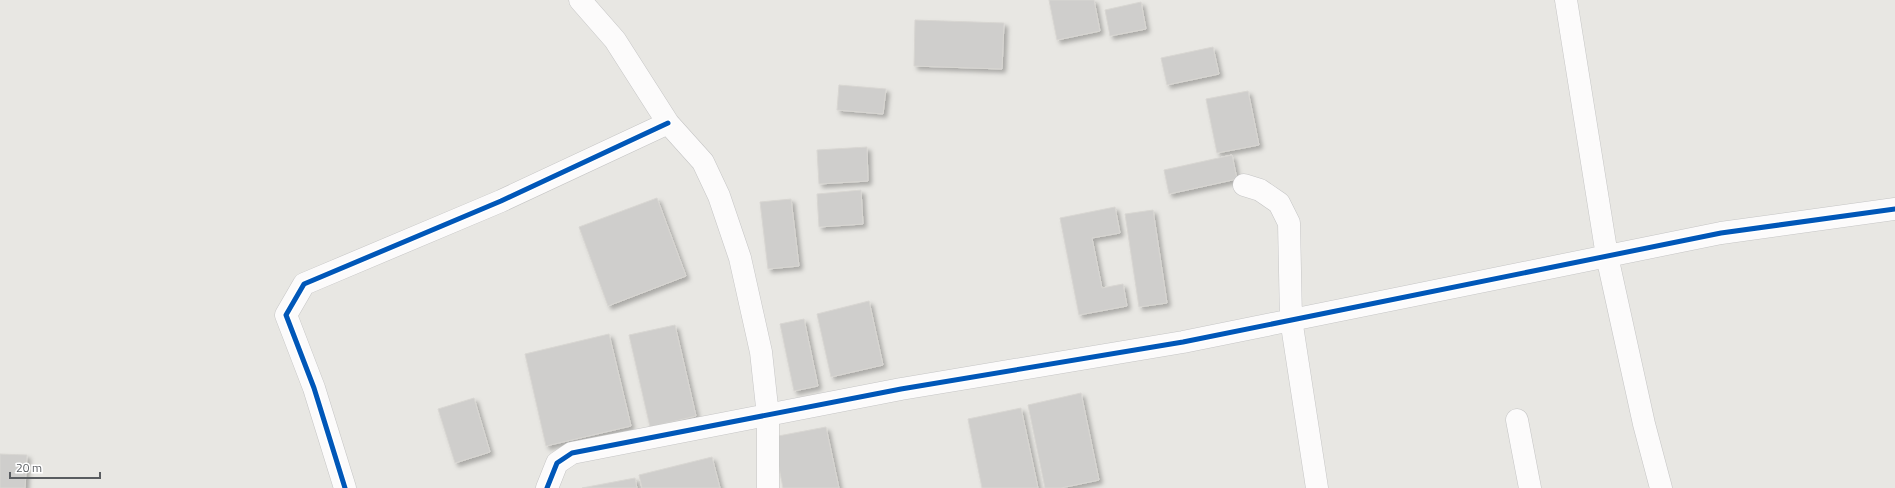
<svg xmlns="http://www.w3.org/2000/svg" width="1895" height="488" font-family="'Titillium Web',sans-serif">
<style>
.building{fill:#cfcecc;stroke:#d8d6d2;filter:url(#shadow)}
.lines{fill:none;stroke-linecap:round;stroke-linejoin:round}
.minor-casing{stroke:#c5c5c5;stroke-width:23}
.minor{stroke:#fcfbfb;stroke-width:22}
.cycleway-casing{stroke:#fff;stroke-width:8}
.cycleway{stroke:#0057b8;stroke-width:5}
</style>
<defs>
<filter id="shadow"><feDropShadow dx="3.5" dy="3.5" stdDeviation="2" flood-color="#0004"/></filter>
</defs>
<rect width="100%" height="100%" fill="#e8e7e3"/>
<path class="building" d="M1049,0H1094L1100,31L1057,40Z
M1141,2L1146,29L1110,36L1105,10Z
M915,20L1004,23L1002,69L914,66Z
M1213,47L1219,74L1167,85L1161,58Z
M839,85L886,89L883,114L837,110Z
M1248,91L1259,145L1217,153L1206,99Z
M867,147L868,181L819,184L817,150Z
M1232,155L1237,179L1169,194L1164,170Z
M861,190L863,224L819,227L817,194Z
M657,198L686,276L608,306L579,227Z
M791,199L799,266L768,269L760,202Z
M1115,207L1120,233L1092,238L1102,288L1123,284L1127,306L1079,315L1060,218Z
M1153,210L1167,303L1139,307L1125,214Z
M869,301L883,365L831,377L817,314Z
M804,319L818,386L794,391L780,324Z
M675,325L696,416L650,427L629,335Z
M609,334L631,426L546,446L525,354Z
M1081,393L1099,480L1061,488H1045L1028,405Z
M474,398L490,452L455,463L438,409Z
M1021,408L1038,488H982L968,419Z
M826,427L839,488H783L773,437Z
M0,454L27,455L25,488H0Z
M712,457L720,488H642L639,475Z
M635,478L637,488H582Z"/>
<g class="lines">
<g class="minor-casing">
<path id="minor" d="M580,0L615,40L668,123L703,162L719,196L740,258L761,352L768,416V488
M1566,0L1607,256L1644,424L1661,488
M1244,185L1260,190L1279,203L1289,223L1291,319L1317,488
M1517,420L1530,488
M345,488L314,388L286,315L304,284L501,201L668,123
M547,488L557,463L572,453L901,389L1183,342L1721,233L1895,209"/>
</g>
<use href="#minor" class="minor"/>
<g class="cycleway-casing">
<path id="cycleway" d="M345,488L314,388L286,315L304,284L501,201L668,123
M547,488L557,463L572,453L901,389L1183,342L1721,233L1895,209"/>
</g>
<use href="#cycleway" class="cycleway"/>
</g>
<path d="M10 472v6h90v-6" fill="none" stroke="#595c60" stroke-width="2"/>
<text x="16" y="472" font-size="12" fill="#595c60" stroke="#ffffff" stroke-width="3" paint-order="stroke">20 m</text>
</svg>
